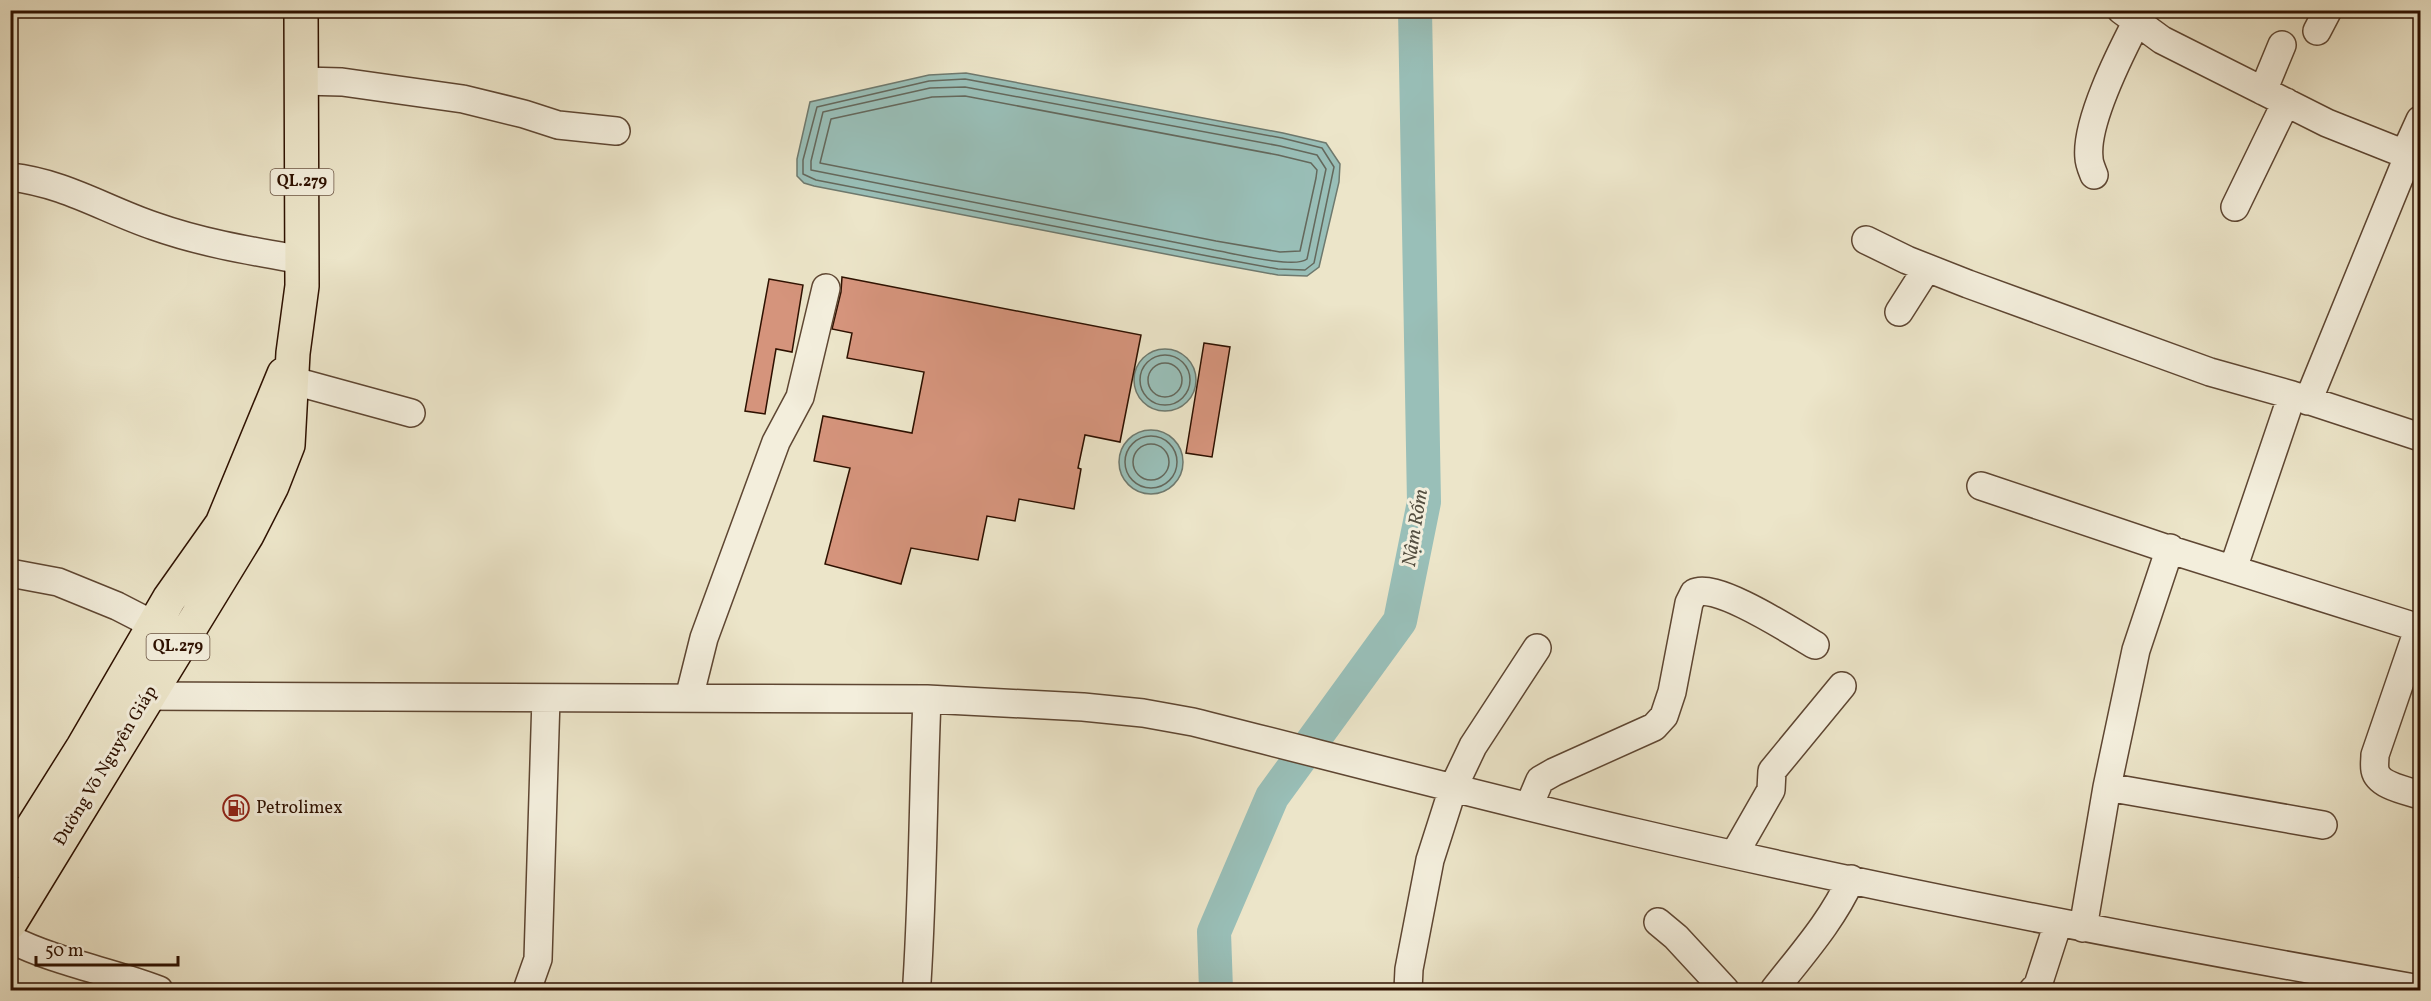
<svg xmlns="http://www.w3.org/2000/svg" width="2431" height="1001" font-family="Vollkorn,serif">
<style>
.water{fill:#99bfb8;stroke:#6e796e;stroke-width:1.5}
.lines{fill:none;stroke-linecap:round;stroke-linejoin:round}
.shore{stroke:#64685c;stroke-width:1.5}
.river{stroke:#99bfb8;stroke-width:34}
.building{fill:#d5947c;stroke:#2e1100;stroke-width:1.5}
.minor-casing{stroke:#5e4632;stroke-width:30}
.highway-casing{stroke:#2e1100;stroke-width:36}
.minor{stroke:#f3eedc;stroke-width:27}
.highway{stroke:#ece5c9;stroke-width:33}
.labels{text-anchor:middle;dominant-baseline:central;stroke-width:6;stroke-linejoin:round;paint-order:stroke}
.shield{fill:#f3eedc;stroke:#695342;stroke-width:1.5}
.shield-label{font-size:16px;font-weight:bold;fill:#2e1100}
.street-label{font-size:18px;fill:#2e1100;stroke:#f3eedc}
.poi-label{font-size:18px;fill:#2e1100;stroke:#f3eedc;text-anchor:start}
.water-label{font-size:20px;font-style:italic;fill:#534e40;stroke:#f3eedc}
</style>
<rect width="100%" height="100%" fill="#ece5c9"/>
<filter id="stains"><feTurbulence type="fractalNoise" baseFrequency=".00333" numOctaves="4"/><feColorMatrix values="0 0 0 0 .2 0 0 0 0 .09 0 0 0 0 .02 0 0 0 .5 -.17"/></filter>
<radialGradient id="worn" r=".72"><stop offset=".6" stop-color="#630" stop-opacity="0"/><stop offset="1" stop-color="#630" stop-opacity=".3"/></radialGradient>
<path class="water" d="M966,73L1283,133L1326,143L1340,164L1339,182L1319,267L1307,276L1278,275L1212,263L814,186L804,183L797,176V159L810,102L929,75Z
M1134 380a31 31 0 1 1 62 0a31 31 0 1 1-62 0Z
M1119 462a32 32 0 1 1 64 0a32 32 0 1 1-64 0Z"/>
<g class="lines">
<path class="shore" d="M965,79L1282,138L1322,148L1334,167L1314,263L1305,270L1278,269L1213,257L816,180L803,174V160L817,107L929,81Z
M965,87L1280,146L1317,155L1326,169L1307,259C1295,269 1232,253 1214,250L811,170V161L823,112L930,88Z
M965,96L1278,155L1311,163L1317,170L1316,178L1300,251L1280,252L1216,241L820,163L831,119L932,97Z
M1140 380a25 25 0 1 1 50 0a25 25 0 1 1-50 0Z
M1148 380a17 17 0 1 1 34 0a17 17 0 1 1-34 0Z
M1125 462a26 26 0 1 1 52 0a26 26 0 1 1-52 0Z
M1133 462a18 18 0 1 1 36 0a18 18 0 1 1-36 0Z"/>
<path class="river" d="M1216,990L1214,932L1272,797L1400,621L1424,502L1415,10"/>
</g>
<path class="building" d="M842,277L1141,335L1120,442L1085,435L1078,468L1081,469L1074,509L1019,499L1015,521L987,516L978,560L911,548L901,584L825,564L850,468L814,461L823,416L912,433L924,372L847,358L852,333L832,329L841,292Z
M769,279L803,285L792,352L776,349L765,414L745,411Z
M1204,343L1230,347L1212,457L1186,453Z"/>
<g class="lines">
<g class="minor-casing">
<path id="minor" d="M2121,10L2162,40L2327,123L2420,160
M2317,31L2328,10
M302,81L342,82L463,99L524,114L558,125L616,131
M2263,91L2282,45
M2405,153L2420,120
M2094,175C2092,170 2089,163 2089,158C2085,123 2120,54 2136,23
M10,177C65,183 104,209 154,226C202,243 251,251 302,260
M2235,207L2286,102
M1866,240L1907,260L1968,284L2210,372L2292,395L2420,437
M1899,312L1927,268
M283,378L411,413
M2308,401L2409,154
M1981,486L2174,551L2419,628
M2233,569L2292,395
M10,573L58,582L117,606L154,625
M2420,624L2375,755C2375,760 2374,765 2375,770C2378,786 2408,791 2420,795
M132,696L927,699L1083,707L1143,713L1193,722C1340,759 1487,798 1634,832C1895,893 2157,943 2420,989
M689,698L704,638L776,442L800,397L826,288
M2107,787L2323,825
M1529,806L1540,780L1554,772L1654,727L1664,716L1672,692L1689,603L1694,593C1715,581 1794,633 1815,645
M1735,853L1771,790L1772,771L1842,686
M1658,922L1676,937L1725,990
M2083,928L2107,787L2136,650L2170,548
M10,939C58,963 110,971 159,990
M917,982C923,888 923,794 927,699
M527,990L538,959L546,698
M1408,990L1409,969L1430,860L1453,788L1473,746L1537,648
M1774,990C1802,954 1832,921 1851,879
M2033,990L2038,985L2058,923"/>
</g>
<g class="highway-casing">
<path id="highway" d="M10,863L83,747L169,599L222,524L284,374
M10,923L247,535L272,486L288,445L293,353L302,286L301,10"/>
</g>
<use href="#minor" class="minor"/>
<use href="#highway" class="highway"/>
</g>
<defs>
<g id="fuel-ring" transform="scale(1.35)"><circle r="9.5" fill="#f3eedc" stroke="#8f2418" stroke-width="1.5"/><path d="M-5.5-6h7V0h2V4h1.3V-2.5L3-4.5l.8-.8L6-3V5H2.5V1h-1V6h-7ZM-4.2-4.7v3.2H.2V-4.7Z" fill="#8f2418"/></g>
</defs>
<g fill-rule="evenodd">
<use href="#fuel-ring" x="236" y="808"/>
</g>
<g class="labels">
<g class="shield">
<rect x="270.5" y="169" width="63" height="26" rx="4.5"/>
<rect x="146.5" y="634" width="63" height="26" rx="4.5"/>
</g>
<g class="shield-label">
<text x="302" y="182">QL.279</text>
<text x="178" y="647">QL.279</text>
</g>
<g class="street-label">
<text transform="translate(106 766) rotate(-59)">Đường Võ Nguyên Giáp</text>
</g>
<g class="poi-label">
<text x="256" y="808">Petrolimex</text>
</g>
<g class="water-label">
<text transform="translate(1416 528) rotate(-81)">Nậm Rốm</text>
</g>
</g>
<rect width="2431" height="1001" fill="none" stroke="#ece5c9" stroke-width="36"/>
<rect x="12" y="12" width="2407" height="977" fill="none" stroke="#2e1100" stroke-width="3"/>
<rect x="18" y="18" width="2395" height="965" fill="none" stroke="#2e1100" stroke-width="1.5"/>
<path d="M36 956v9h142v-9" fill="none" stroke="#2e1100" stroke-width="3"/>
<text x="45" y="956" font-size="18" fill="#2e1100" stroke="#f3eedc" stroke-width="4.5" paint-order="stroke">50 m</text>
<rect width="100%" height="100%" filter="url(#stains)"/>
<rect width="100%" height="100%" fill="url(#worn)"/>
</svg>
